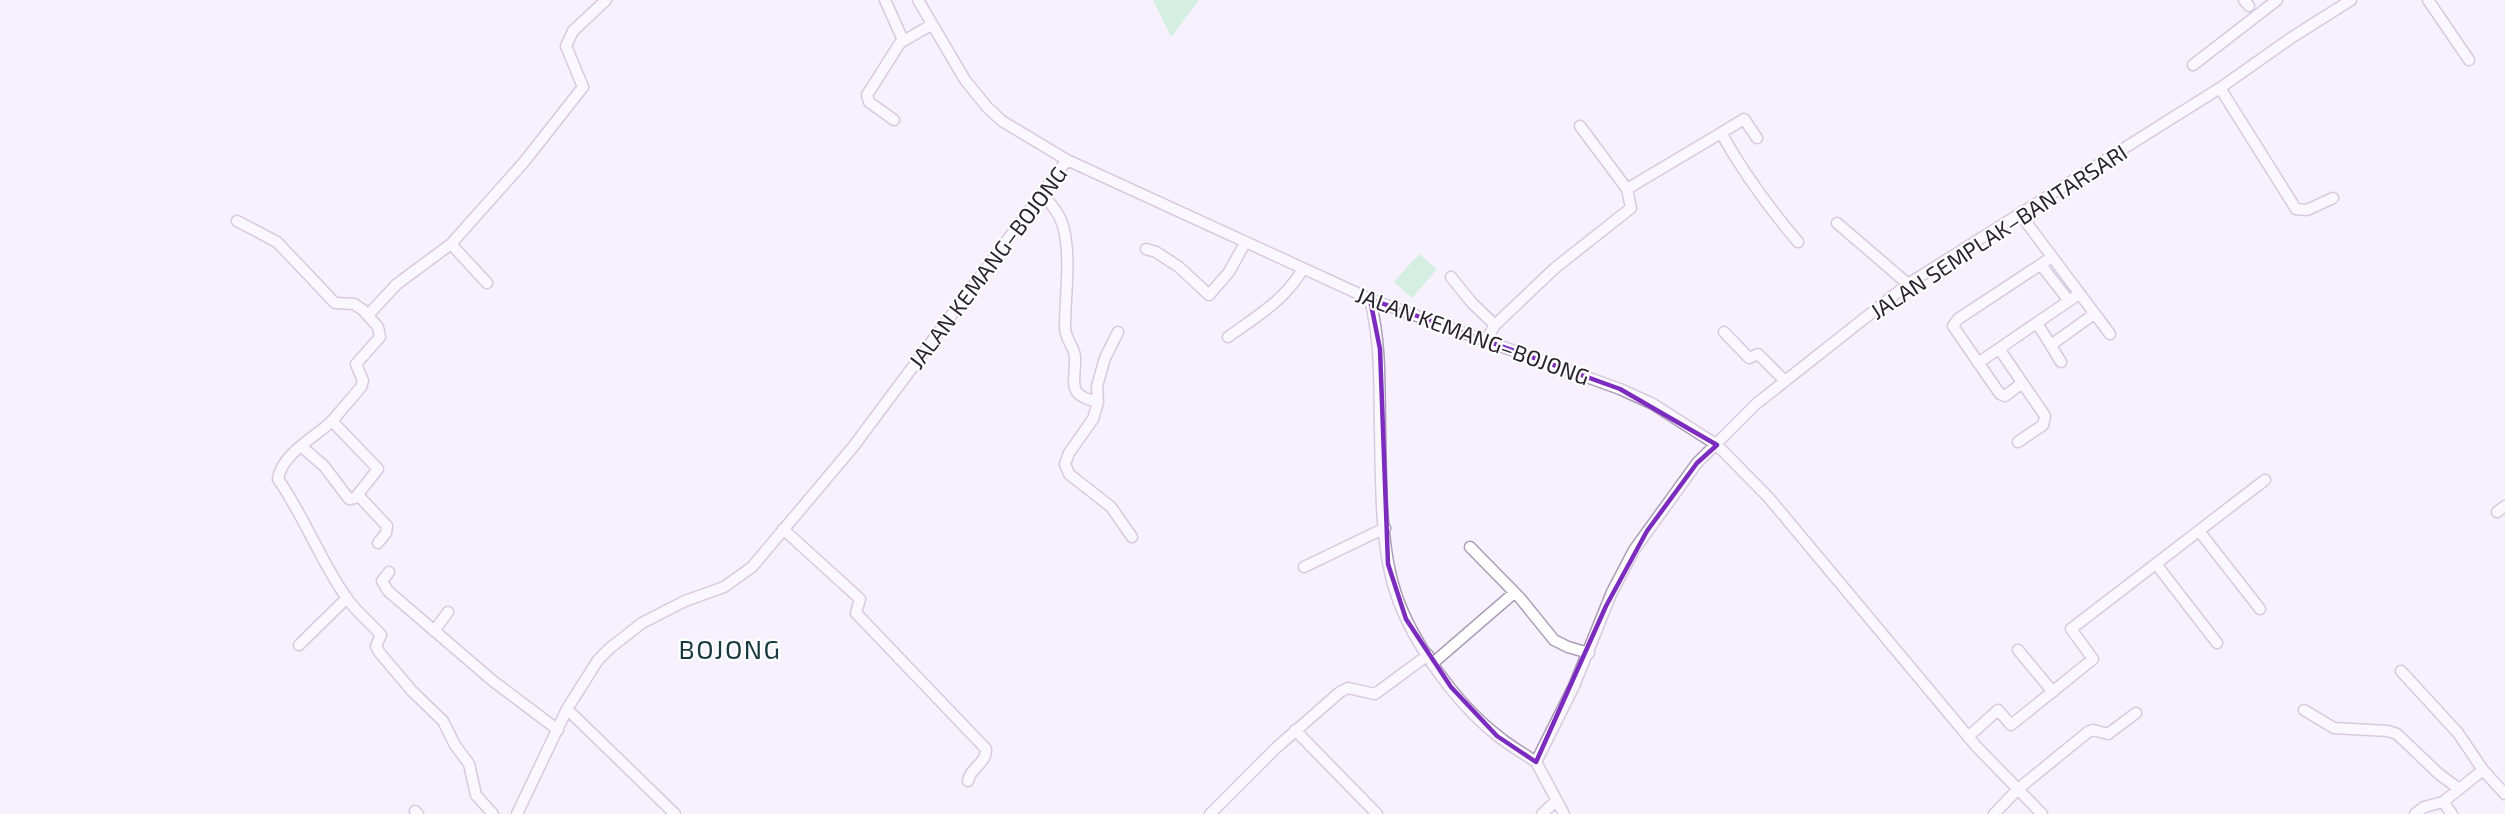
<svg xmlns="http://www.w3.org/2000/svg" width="2505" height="814" font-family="'Exo 2',sans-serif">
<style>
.green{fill:#a9eebf}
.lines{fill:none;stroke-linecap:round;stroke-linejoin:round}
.minor-casing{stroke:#ac9cb8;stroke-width:13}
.minor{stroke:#fff;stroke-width:10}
.marked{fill:none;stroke:#7b2cbf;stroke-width:4.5;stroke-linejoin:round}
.labels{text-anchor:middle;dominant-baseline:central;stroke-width:4.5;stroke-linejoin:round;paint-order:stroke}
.street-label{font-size:22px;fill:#2b242f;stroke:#fff}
.quarter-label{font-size:26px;letter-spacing:1.5px;fill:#183940;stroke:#fff}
</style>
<rect width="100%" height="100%" fill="#f7f0fd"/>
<path class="green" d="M1153,0H1199L1171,37Z
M1419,254L1437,269L1412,298L1394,282Z"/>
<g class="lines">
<g class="minor-casing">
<path id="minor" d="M885,0L903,40
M918,0L965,80L987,107L1002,121L1067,160L1370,299L1620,389L1653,404L1717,445L1769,498L1976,746L2042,814
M2244,0L2249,6
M2428,0L2469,60
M2193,65L2277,0
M2220,88L2296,209L2307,210L2333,198
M894,120L869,102L867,95L900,43L931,25
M1580,126L1627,189
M1721,133L1744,119L1757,138
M1043,195C1052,205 1061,215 1064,230C1071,261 1065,295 1065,327C1065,339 1074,346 1075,357C1076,383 1065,395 1098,402
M2020,214L2110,334
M237,221L277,242L335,303L354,304L363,310L378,327L380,337L356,364L363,381L361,387C352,398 342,409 333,420C316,437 282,453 278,479C304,516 320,560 346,597C356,612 370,622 381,635L376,646L379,652L412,691L443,721L455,745L469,764L476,795L493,814
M1837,223L1908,284
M451,244L487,283
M1146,249L1156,252L1179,267L1209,295L1229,272L1245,243
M2041,265L2069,301
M1451,277L1472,303L1495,325
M1370,299C1381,346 1379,379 1380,426C1381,475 1380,538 1393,584C1407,636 1455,703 1498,736C1510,746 1523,753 1536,762
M368,315L397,284L451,244L524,162L583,87L566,46L573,31L606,0
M2037,323L2061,362
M1118,332L1105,358L1097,386L1098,402L1093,419L1069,453L1065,464L1069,474L1111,507L1132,537
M1724,332L1749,358L1758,354L1785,381
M1228,337C1257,316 1284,301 1303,269
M1486,340L1495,325L1555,268L1631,208L1627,189L1721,133C1743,172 1769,208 1798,242
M2051,345L2094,314
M2000,350L2045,416L2043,425L2018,442
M1978,363L2079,294
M2021,384L2005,396L2000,394L1953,326L1958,319L2052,257
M301,446L324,466L349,499L355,498L378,469L332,421
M358,495L387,526L386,533L378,543
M2497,512L2505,506
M783,529L860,599L856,613L986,749C987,763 970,768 968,781
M2199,531L2260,609
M1470,547L1520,598L1554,640L1568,647L1589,653
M2156,564L2217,643
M1304,567L1385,528
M389,572L382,581L388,591L493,681L558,730
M434,631L448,612
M299,645L347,598
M2018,650L2053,692
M1433,663L1514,593
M2401,671L2458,733L2483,770L2505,794
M567,709L675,814
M2304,710L2334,728L2388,731L2397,734L2439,774L2459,789
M1295,730L1377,814
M1968,737L1998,710L2011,725L2093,659L2071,629L2265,480
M2443,802L2452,814
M415,811L418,814
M517,814L567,709L598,660L610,648L642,623L685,601L724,587L752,567L853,447L1067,160
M1210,814L1276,748L1340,692L1348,688L1375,694L1428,655
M1542,814L1556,801
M1564,814L1536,762L1574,686L1612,592L1634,550L1697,463L1756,404L1908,284L2220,88L2291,38L2351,0
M1994,814L2018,789L2088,732L2093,730L2108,734L2136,713
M2415,814L2424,807L2443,802L2483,770"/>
</g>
<use href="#minor" class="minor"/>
</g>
<path d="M0 0H2505V814H0ZM1370,299L1620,389L1717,445L1697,463L1647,531L1606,606L1536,762L1497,736L1451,687L1406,619L1388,564L1380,349Z" fill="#f7f0fd" fill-opacity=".55" fill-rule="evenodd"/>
<path class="marked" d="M1370,299L1620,389L1717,445L1697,463L1647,531L1606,606L1536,762L1497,736L1451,687L1406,619L1388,564L1380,349Z"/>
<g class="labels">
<g class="street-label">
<text transform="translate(1998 231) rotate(-33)">JALAN SEMPLAK–BANTARSARI</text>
<text transform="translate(987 267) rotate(-53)">JALAN KEMANG–BOJONG</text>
<text transform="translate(1473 335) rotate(20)">JALAN KEMANG–BOJONG</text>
</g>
<g class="quarter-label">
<text x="730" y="648">BOJONG</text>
</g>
</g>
</svg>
